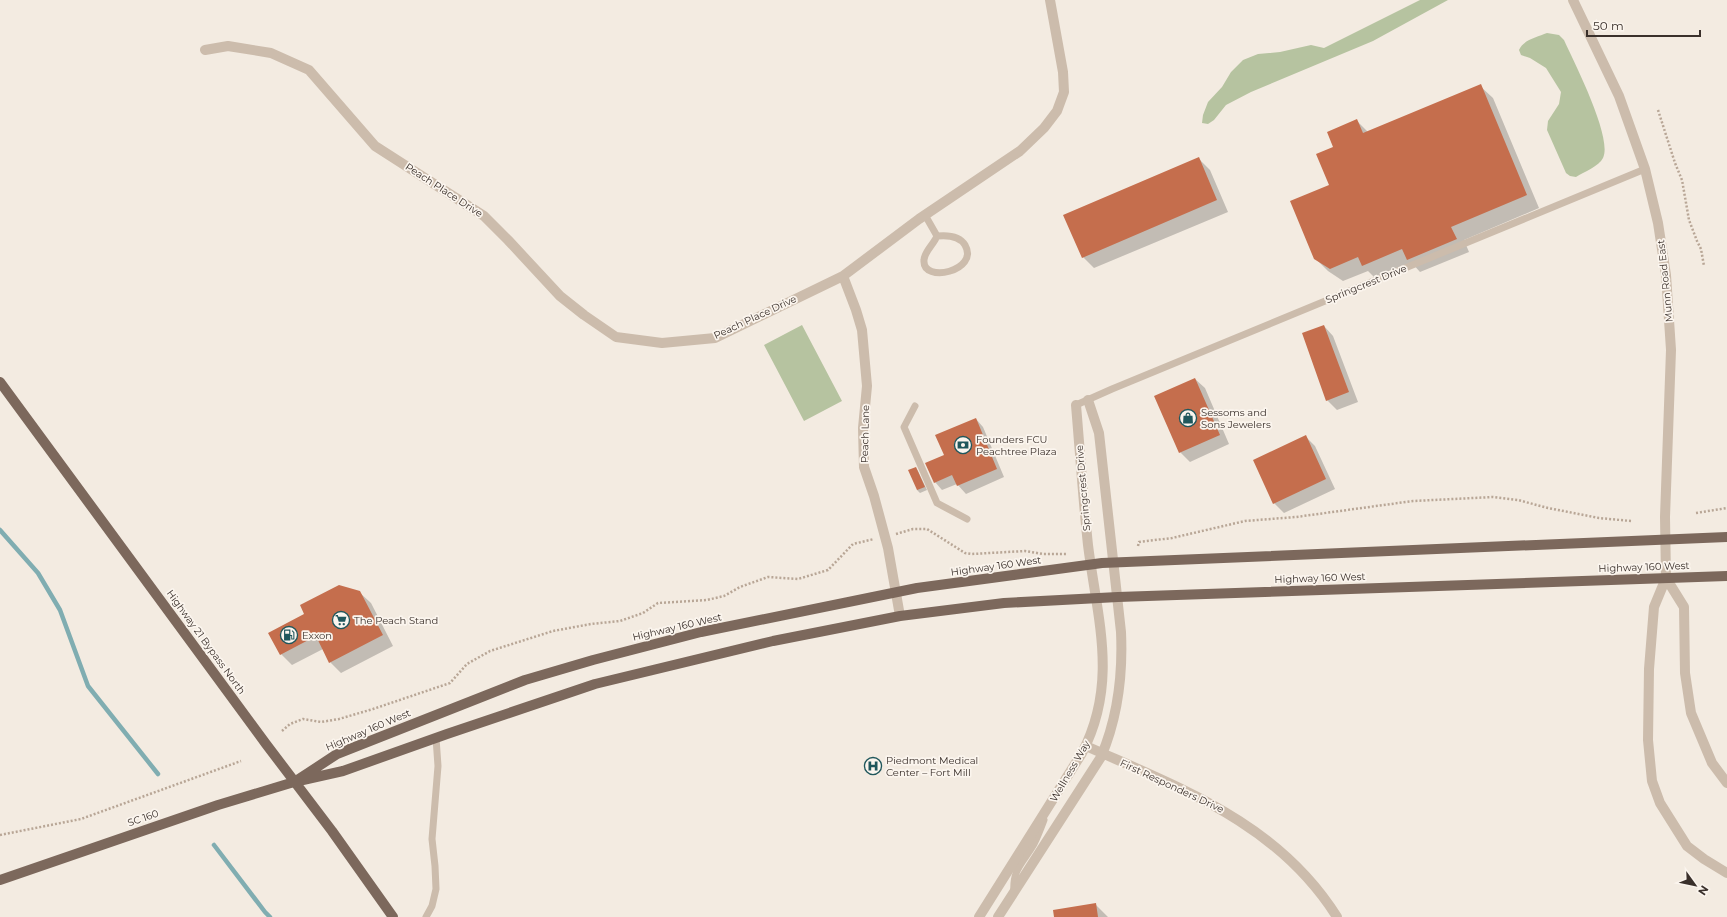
<svg xmlns="http://www.w3.org/2000/svg" width="1727" height="917" font-family="Montserrat,sans-serif">
<style>
.green{fill:#b6c3a0}
.shadow{fill:#0003}
.lines{fill:none;stroke-linecap:round;stroke-linejoin:round}
.stream{stroke:#80adb1;stroke-width:4.5}
.building{fill:#c56e4d}
.path{stroke:#b8a696;stroke-width:2.5;stroke-dasharray:2 2;stroke-linecap:butt}
.service{stroke:#ccbcac;stroke-width:7}
.minor{stroke:#ccbcac;stroke-width:10}
.primary{stroke:#7c685c;stroke-width:10}
.labels{text-anchor:middle;dominant-baseline:central;stroke-width:3.5;stroke-linejoin:round;paint-order:stroke}
.street-label{font-size:10px;fill:#3a302b;stroke:#fbf5ee}
.poi-label{font-size:10px;fill:#3a302b;stroke:#fbf5ee;text-anchor:start}
</style>
<rect width="100%" height="100%" fill="#f3ebe1"/>
<path class="green" d="M1420,0H1448L1373,41L1251,92L1226,105L1214,120L1208,124L1202,123L1203,115L1208,102L1222,87L1231,72L1243,60L1258,54L1280,52L1311,45L1324,48Z
M1547,33L1559,35L1564,40C1574,62 1613,138 1603,158C1599,166 1584,172 1576,177L1570,176L1566,173L1547,130L1548,121L1559,104L1561,92L1546,68L1530,58L1521,55L1519,50C1523,40 1537,37 1547,33Z
M802,325L842,401L804,421L764,345Z"/>
<path class="shadow" d="M1480,86L1493,98L1539,208L1464,240L1469,252L1420,272L1412,263L1376,279L1368,271L1343,281L1328,271L1315,258L1330,186L1334,147L1357,121L1368,132Z
M1199,159L1210,170L1228,212L1094,268L1083,257Z
M1324,326L1333,336L1358,402L1337,410L1327,400Z
M1195,379L1205,388L1229,444L1190,462L1180,452Z
M976,419L983,427L1004,477L966,494L957,484L942,490L935,482L945,456Z
M1305,436L1315,446L1335,489L1284,513L1274,503Z
M916,468L918,471L927,490L920,493L917,490Z
M359,592L371,603L393,646L341,673L330,662L323,649L292,665L281,654Z
M1096,905L1108,917H1059Z"/>
<g class="lines">
<path class="stream" d="M0,530L38,573L60,610L88,686L158,774
M214,845L265,912L270,917"/>
</g>
<path class="building" d="M1481,84L1527,195L1451,227L1457,239L1407,260L1402,249L1362,266L1358,257L1330,269L1314,259L1290,201L1329,185L1316,154L1333,147L1327,132L1357,119L1363,133Z
M1199,157L1217,200L1082,258L1063,215Z
M1324,325L1349,392L1326,401L1302,333Z
M1195,378L1220,435L1179,453L1154,396Z
M976,418L997,469L957,486L952,475L934,483L925,463L944,455L935,435Z
M1306,435L1326,479L1273,504L1253,460Z
M916,467L925,487L917,490L908,470Z
M339,585L360,591L383,635L329,663L316,636L280,655L268,633L304,614L300,605Z
M1096,903L1098,917H1054L1053,910Z"/>
<g class="lines">
<path class="path" d="M1658,110L1675,163L1682,180L1689,220L1697,241L1701,249L1704,266
M1696,513L1727,508
M896,534L913,529H927L965,553L972,554L1025,551L1043,554H1067
M1138,546L1139,542L1172,538L1245,521L1296,517L1413,501L1493,497L1518,500L1548,508L1599,518L1631,521
M282,731L290,724L303,719L321,722L339,719L373,709L450,683L467,664L490,651L553,631L591,624L620,621L643,613L658,603L707,600L724,596L740,587L768,577L798,579L828,570L853,544L874,539
M0,835L81,819L241,761"/>
<path class="service" d="M925,215L937,236C934,244 924,252 924,260C922,284 980,271 965,245C959,235 947,235 937,236
M1076,405L1112,389L1645,169
M915,406L904,427L937,503L967,519
M1014,893C1012,869 1023,863 1034,844C1038,836 1041,828 1044,820
M426,917L432,906L436,889L435,866L432,839L438,766L436,738"/>
<path class="minor" d="M1573,0L1619,96L1645,169L1658,223L1666,275L1671,350L1665,517L1666,578L1654,607L1649,669L1648,740L1652,781L1660,803L1687,846L1704,859L1727,873
M205,50L228,46L271,53L309,70L375,146L484,216L508,240L560,296L584,315L616,337L662,343L715,338L843,276L919,219L1020,151L1044,128L1057,111L1064,92L1063,72L1050,0
M843,276L856,310L862,330L867,386L863,428L864,467L874,496L888,548L900,616
M1666,578L1684,607L1685,673L1691,713L1712,763L1727,783
M1086,746C1182,789 1278,823 1337,917
M979,917L1082,753C1119,682 1097,618 1088,545C1083,498 1080,452 1076,405
M998,917L1101,757C1118,717 1123,676 1121,632L1099,433L1088,400"/>
<path class="primary" d="M0,382L266,744L332,831L393,917
M299,779L337,754L525,680L593,660L701,632L917,588L1102,563L1727,537
M0,880L218,805L294,782L343,771L447,734L595,684L773,641L900,616L1004,603L1118,597L1727,576"/>
</g>
<defs>
<g id="shop-ring" transform="scale(0.9)"><circle r="9.5" fill="#fbf5ee" stroke="#20575c" stroke-width="1.5"/><path d="M-5-2.5h2.3a2.7 3.5 0 0 1 5.4 0H5L5.5 6h-11ZM-1.5-2.5h3a1.5 2.3 0 0 0-3 0Z" fill="#20575c"/></g>
<g id="bank-ring" transform="scale(0.9)"><circle r="9.5" fill="#fbf5ee" stroke="#20575c" stroke-width="1.5"/><path d="M-6-4H6V4H-6ZM0-2.3a2.3 2.3 0 1 0 0 4.6a2.3 2.3 0 1 0 0-4.6Z" fill="#20575c"/></g>
<g id="supermarket-ring" transform="scale(0.9)"><circle r="9.5" fill="#fbf5ee" stroke="#20575c" stroke-width="1.5"/><path d="M-6-5.5h2.5l.6 2H6L4.5 2H-2.5L-4.4-4H-6ZM-1.5 3.2a1.3 1.3 0 1 0 .1 0ZM3 3.2a1.3 1.3 0 1 0 .1 0Z" fill="#20575c"/></g>
<g id="fuel-ring" transform="scale(0.9)"><circle r="9.5" fill="#fbf5ee" stroke="#20575c" stroke-width="1.5"/><path d="M-5.5-6h7V0h2V4h1.3V-2.5L3-4.5l.8-.8L6-3V5H2.5V1h-1V6h-7ZM-4.2-4.7v3.2H.2V-4.7Z" fill="#20575c"/></g>
<g id="hospital-ring" transform="scale(0.9)"><circle r="9.5" fill="#fbf5ee" stroke="#20575c" stroke-width="1.5"/><path d="M-5-5h3v3.5h4V-5h3V5h-3V1.5h-4V5h-3Z" fill="#20575c"/></g>
</defs>
<g fill-rule="evenodd">
<use href="#shop-ring" x="1188" y="418"/>
<use href="#bank-ring" x="963" y="445"/>
<use href="#supermarket-ring" x="341" y="620"/>
<use href="#fuel-ring" x="289" y="635"/>
<use href="#hospital-ring" x="873" y="766"/>
</g>
<g class="labels">
<g class="street-label">
<text transform="translate(444 190) rotate(33)">Peach Place Drive</text>
<text transform="translate(1665 281) rotate(-96)">Munn Road East</text>
<text transform="translate(1366 284) rotate(-22)">Springcrest Drive</text>
<text transform="translate(755 317) rotate(-25)">Peach Place Drive</text>
<text transform="translate(865 434) rotate(-89)">Peach Lane</text>
<text transform="translate(1083 488) rotate(-95)">Springcrest Drive</text>
<text transform="translate(996 566) rotate(-8)">Highway 160 West</text>
<text transform="translate(1644 567) rotate(-2)">Highway 160 West</text>
<text transform="translate(1320 578) rotate(-2)">Highway 160 West</text>
<text transform="translate(677 627) rotate(-13)">Highway 160 West</text>
<text transform="translate(206 642) rotate(54)">Highway 21 Bypass North</text>
<text transform="translate(368 730) rotate(-23)">Highway 160 West</text>
<text transform="translate(1070 771) rotate(-60)">Wellness Way</text>
<text transform="translate(1172 786) rotate(25)">First Responders Drive</text>
<text transform="translate(143 818) rotate(-19)">SC 160</text>
</g>
<g class="poi-label">
<text x="1201" y="412">Sessoms and<tspan x="1201" dy="12">Sons Jewelers</tspan></text>
<text x="976" y="439">Founders FCU<tspan x="976" dy="12">Peachtree Plaza</tspan></text>
<text x="354" y="620">The Peach Stand</text>
<text x="302" y="635">Exxon</text>
<text x="886" y="760">Piedmont Medical<tspan x="886" dy="12">Center – Fort Mill</tspan></text>
</g>
</g>
<g transform="translate(1695 885) rotate(123)" stroke="#fbf5ee" stroke-width="3" paint-order="stroke">
<path d="M0-3L7 15L0 10L-7 15Z" fill="#3a302b"/>
<text y="-6" font-size="11" font-weight="bold" text-anchor="middle" fill="#3a302b">N</text>
</g>
<path d="M1587 30v6h113v-6" fill="none" stroke="#3a302b" stroke-width="2"/>
<text x="1593" y="30" font-size="12" fill="#3a302b" stroke="#fbf5ee" stroke-width="3" paint-order="stroke">50 m</text>
</svg>
